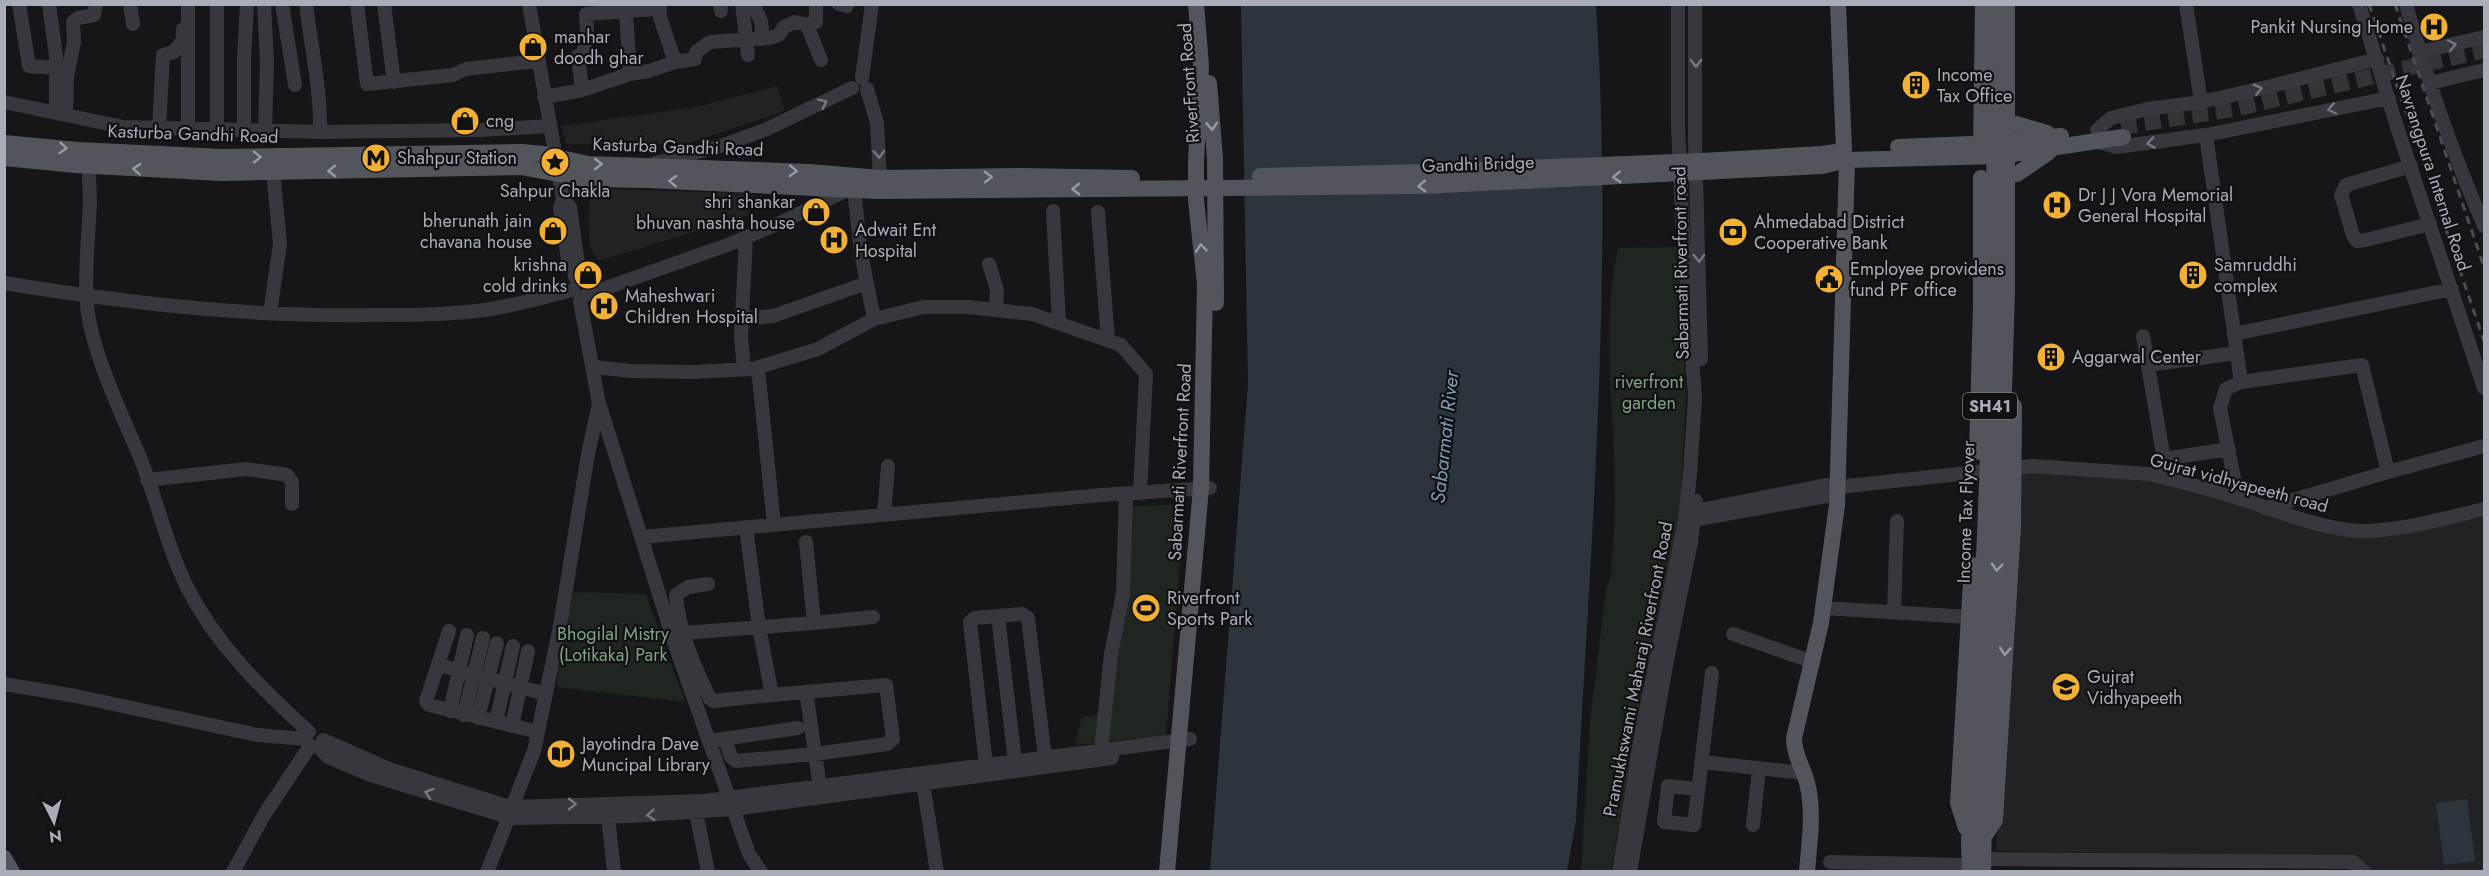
<svg xmlns="http://www.w3.org/2000/svg" width="2489" height="876" font-family="Jost,sans-serif">
<style>
.built{fill:#222225}
.green{fill:#1e261f}
.water{fill:#2c353c}
.lines{fill:none;stroke-linecap:round;stroke-linejoin:round}
.major-tunnel{stroke:#333438;stroke-width:16;stroke-dasharray:16 8;stroke-linecap:butt}
.minor{stroke:#37383d;stroke-width:14}
.major{stroke:#53555c;stroke-width:16}
.rail{stroke:#4a4c52;stroke-width:3;stroke-dasharray:8 6;stroke-linecap:butt}
.oneway{stroke:#757881}
.oneway2{stroke:#979ba6}
.labels{text-anchor:middle;dominant-baseline:central;stroke-width:4.5;stroke-linejoin:round;paint-order:stroke}
.shield{fill:#111113;stroke:#7b7e86;stroke-width:1.5}
.shield-label{font-size:16px;font-weight:bold;fill:#a8adb8}
.poi-label{font-size:18px;fill:#a8adb8;stroke:#111113;text-anchor:start}
.street-label{font-size:18px;fill:#a8adb8;stroke:#111113}
.park-label{font-size:18px;fill:#7fa381;stroke:#111113}
.water-label{font-size:20px;font-style:italic;fill:#7f9bb3;stroke:#111113}
</style>
<rect width="100%" height="100%" fill="#161618"/>
<path class="built" d="M777,86L785,111L686,144H566L561,126L696,107Z
M607,189L740,193L758,199L747,216L598,261L590,246L588,220L590,197Z
M2019,471L2109,475L2164,483L2236,501L2287,522L2426,528L2484,517V871H2369L2355,856L1996,851Z"/>
<path class="green" d="M1677,247L1686,392L1680,518L1645,678L1611,871L1581,872L1590,721L1606,589L1611,577C1612,551 1615,525 1615,499C1615,419 1601,327 1618,248Z
M1185,504L1166,735L1075,745L1082,717L1098,714L1105,653L1119,583L1122,507Z
M573,592L646,594L685,702L556,687Z"/>
<path class="water" d="M1241,5H1596C1614,276 1590,549 1576,820L1567,871L1210,872L1248,385Z
M2467,799L2475,861L2444,865L2436,803Z"/>
<g class="lines">
<path class="major-tunnel" d="M2121,127L2234,109L2484,50"/>
<path class="minor" d="M19,4L29,66L56,68
M49,4L56,56V113
M130,4L133,24
M264,4L267,62L265,131
M282,4L295,85
M306,4C311,47 321,89 320,132
M357,4L367,84L453,75L466,69L537,61
M384,4L394,82
M529,4L563,199L560,208L569,265L575,272
M659,4L660,17L675,62
M720,4L721,11
M742,4L748,55
M753,4L761,21L763,39
M816,4V22L807,25L821,60
M839,4L847,6
M1695,4V140L1701,359
M2186,4L2201,102
M2359,4L2397,127L2484,388
M2406,4C2427,80 2453,154 2484,226
M2419,52L2484,37
M630,74L626,11L660,9
M862,78L872,4
M2430,83L2484,70
M867,89L877,123L880,178
M582,90L578,56L583,54L587,32L586,14L626,11
M544,97L582,90L630,74L649,71L675,62L695,59L696,52L710,42L769,38L779,35L784,27L795,22L807,25
M4,102L123,127L320,132L481,130L550,126
M66,115L67,76L74,42L73,22L78,18L94,15L96,4
M159,128L163,55L174,52L183,40V29
M188,129V4
M217,130V4
M2097,130L2111,118L2147,109L2201,102L2267,87L2377,59
M244,131V58L247,4
M2206,135L2241,382L2362,365L2388,472L2484,446
M2098,142L2116,147L2206,135L2389,98
M88,156C88,171 90,186 90,201C89,235 84,271 87,305C91,350 121,413 139,455C157,498 166,545 187,587C216,645 262,689 309,732
M655,163L721,146L767,129L852,88
M2411,166L2346,185L2341,195L2353,235L2357,241L2366,240L2430,224
M854,190L861,253L874,319
M563,199L570,207L578,264L575,272V277
M1053,211L1059,323
M1098,212L1108,340
M989,264L997,290L996,310
M4,283C126,303 247,317 371,315C408,315 447,315 484,310C514,306 543,297 573,290
M586,295L730,244L782,222L847,190
M270,314L280,243L273,172
M742,319L773,316L867,283
M2234,334L2452,289
M2143,336L2167,478
M2148,365L2237,353
M594,367L631,371L694,372L752,369L818,349L874,319L924,307H968L1032,314L1121,345L1146,374L1140,493
M758,368L774,525
M744,370L741,337L746,237
M600,406L675,645L749,854L761,872
M2164,459L2229,449
M147,480L246,469L287,475L292,482V504
M2238,498L2220,408L2226,389L2241,382
M2266,508L2388,472
M1688,509H1705L1826,485L1838,487L2033,466L2149,474C2179,481 2209,489 2238,498C2275,510 2310,525 2349,530C2388,535 2445,518 2484,509
M884,515L888,466
M1687,521L1827,496L1838,487
M746,527L759,627L772,695L806,692
M642,537L1101,495L1210,488
M708,584L688,587L676,595C679,631 694,666 710,699L714,701L772,695
M1824,608L1969,617
M1894,612L1897,521
M998,616L1022,614L1028,618L1045,758
M814,623L873,617
M449,631L426,701L429,705L538,732
M684,633L814,623L806,542
M1733,634L1813,662
M439,665L546,694
M4,684L76,696L257,735L306,739
M450,711L467,635
M464,715L483,638
M478,718L497,643
M496,722L513,646
M512,726L528,651
M725,739L731,757L736,761L815,754L887,744L893,739L886,685L806,692C811,723 815,755 820,787
M323,740L389,769L510,807
M716,740L798,728
M318,746L328,757L371,775L505,816
M1101,750L1111,654L1123,593L1126,494
M1702,762L1803,773
M986,765L970,622L975,618L998,616L1015,762
M922,776L937,872
M1698,789L1668,786L1664,822L1694,825L1712,673
M512,807L534,751L560,626L588,454L599,404L580,301
M514,808L517,813L515,817L510,819L506,818L505,810L510,807L704,801L1190,739
M696,812L708,872
M608,816L614,872
M514,818L631,816L733,809L1112,758
M1753,825L1759,768
M1984,859L2353,862L2364,872
M1830,862L1969,865
M233,872L264,815L310,746
M487,872L508,819
M1619,872L1643,725L1685,521L1690,473L1695,398L1682,217L1678,125V4
M1630,872L1667,660L1691,542L1696,501"/>
<path class="major" d="M1838,4L1844,150
M1209,83L1215,158L1216,303
M2016,124L2047,133
M4,143L78,150L222,157L522,152L543,154L588,164L809,172L880,178L1021,176L1132,178
M1898,147L1995,143L2061,136
M1981,152L1983,4
M4,158L76,165L221,173L521,167L585,179L648,180L878,191L1423,186L1822,166L1847,160L1999,156L2123,137
M2017,174L2049,152
M1260,176L1423,172L1702,161L1822,154L1842,151
M1977,452L1981,306V178
M1966,828L1958,803L1972,565
M1983,838L1995,820L2013,527L2014,406
M4,858L12,872
M1167,872L1201,488L1205,284L1196,200V161L1201,66L1196,4
M1807,872C1809,844 1814,814 1808,787C1805,770 1794,757 1794,738L1821,623L1837,505L1847,160
M1970,872L1969,841L1985,536L1994,293L1995,4
M1983,872L1985,761L2000,527L2007,290V4"/>
<path class="rail" d="M2369,4L2484,341
M2395,4L2484,267"/>
</g>
<defs><path id="oneway-chevron" d="M-2-3.5L2.5 0L-2 3.5" fill="none" stroke-width="1.6" stroke-linecap="round" stroke-linejoin="round" transform="scale(1.5)"/></defs>
<g class="oneway">
<use href="#oneway-chevron" transform="translate(2452 45) rotate(-12)"/>
<use href="#oneway-chevron" transform="translate(1696 63) rotate(91)"/>
<use href="#oneway-chevron" transform="translate(2258 89) rotate(-13)"/>
<use href="#oneway-chevron" transform="translate(823 103) rotate(-26)"/>
<use href="#oneway-chevron" transform="translate(2332 109) rotate(168)"/>
<use href="#oneway-chevron" transform="translate(2151 143) rotate(172)"/>
<use href="#oneway-chevron" transform="translate(879 154) rotate(87)"/>
<use href="#oneway-chevron" transform="translate(1699 258) rotate(89)"/>
<use href="#oneway-chevron" transform="translate(429 793) rotate(-162)"/>
<use href="#oneway-chevron" transform="translate(572 804)"/>
<use href="#oneway-chevron" transform="translate(651 815) rotate(176)"/>
</g>
<g class="oneway2">
<use href="#oneway-chevron" transform="translate(1212 126) rotate(86)"/>
<use href="#oneway-chevron" transform="translate(63 148) rotate(5)"/>
<use href="#oneway-chevron" transform="translate(257 157) rotate(-1)"/>
<use href="#oneway-chevron" transform="translate(598 164) rotate(1)"/>
<use href="#oneway-chevron" transform="translate(137 169) rotate(-177)"/>
<use href="#oneway-chevron" transform="translate(332 171) rotate(179)"/>
<use href="#oneway-chevron" transform="translate(793 171) rotate(3)"/>
<use href="#oneway-chevron" transform="translate(988 177) rotate(-1)"/>
<use href="#oneway-chevron" transform="translate(1617 177) rotate(177)"/>
<use href="#oneway-chevron" transform="translate(673 181) rotate(-177)"/>
<use href="#oneway-chevron" transform="translate(1422 186) rotate(179)"/>
<use href="#oneway-chevron" transform="translate(1076 189) rotate(179)"/>
<use href="#oneway-chevron" transform="translate(1201 248) rotate(-96)"/>
<use href="#oneway-chevron" transform="translate(1997 567) rotate(94)"/>
<use href="#oneway-chevron" transform="translate(2005 651) rotate(94)"/>
</g>
<defs>
<g id="hospital-disc" transform="scale(1.5)"><circle r="9.5" fill="#f2b134" stroke="#111113"/><path d="M-5-5h3v3.5h4V-5h3V5h-3V1.5h-4V5h-3Z" fill="#111"/></g>
<g id="shop-disc" transform="scale(1.5)"><circle r="9.5" fill="#f2b134" stroke="#111113"/><path d="M-5-2.5h2.3a2.7 3.5 0 0 1 5.4 0H5L5.5 6h-11ZM-1.5-2.5h3a1.5 2.3 0 0 0-3 0Z" fill="#111"/></g>
<g id="building-disc" transform="scale(1.5)"><circle r="9.5" fill="#f2b134" stroke="#111113"/><path d="M-4-6H4V6H1V3H-1V6H-4ZM-2.5-4.3h1.7v1.8h-1.7ZM.8-4.3h1.7v1.8H.8ZM-2.5-1h1.7V.8h-1.7ZM.8-1h1.7V.8H.8Z" fill="#111"/></g>
<g id="metro-disc" transform="scale(1.5)"><circle r="9.5" fill="#f2b134" stroke="#111113"/><path d="M-5.5 5V-5H-3L0 0L3-5H5.5V5H3V-.5L0 4L-3-.5V5Z" fill="#111"/></g>
<g id="sight-disc" transform="scale(1.5)"><circle r="9.5" fill="#f2b134" stroke="#111113"/><path d="M0-6L1.8-2.2L6-1.7L2.9 1.2L3.7 5.4L0 3.3L-3.7 5.4L-2.9 1.2L-6-1.7L-1.8-2.2Z" fill="#111"/></g>
<g id="bank-disc" transform="scale(1.5)"><circle r="9.5" fill="#f2b134" stroke="#111113"/><path d="M-6-4H6V4H-6ZM0-2.3a2.3 2.3 0 1 0 0 4.6a2.3 2.3 0 1 0 0-4.6Z" fill="#111"/></g>
<g id="civic-disc" transform="scale(1.5)"><circle r="9.5" fill="#f2b134" stroke="#111113"/><path d="M-.6-6.5H3V-4.5H.6V-3L4-1V1h2V6H-6V1h2V-1L-.6-3ZM-1.2 2.5V6h2.4V2.5Z" fill="#111"/></g>
<g id="stadium-disc" transform="scale(1.5)"><circle r="9.5" fill="#f2b134" stroke="#111113"/><path d="M0-5a6.5 5 0 1 0 0 10a6.5 5 0 1 0 0-10ZM-3.5-1.8h7v3.6h-7Z" fill="#111"/></g>
<g id="university-disc" transform="scale(1.5)"><circle r="9.5" fill="#f2b134" stroke="#111113"/><path d="M0-5L7-2L0 1L-7-2ZM-4 1L0 2.5L4 1V4Q0 6-4 4Z" fill="#111"/></g>
<g id="library-disc" transform="scale(1.5)"><circle r="9.5" fill="#f2b134" stroke="#111113"/><path d="M-6-4Q-3-5.5-.7-3.5V5Q-3 3-6 4ZM6-4Q3-5.5 .7-3.5V5Q3 3 6 4Z" fill="#111"/></g>
</defs>
<g fill-rule="evenodd">
<use href="#hospital-disc" x="2434" y="27"/>
<use href="#shop-disc" x="533" y="47"/>
<use href="#building-disc" x="1916" y="85"/>
<use href="#shop-disc" x="465" y="121"/>
<use href="#metro-disc" x="376" y="158"/>
<use href="#sight-disc" x="555" y="162"/>
<use href="#hospital-disc" x="2057" y="205"/>
<use href="#shop-disc" x="816" y="212"/>
<use href="#shop-disc" x="553" y="231"/>
<use href="#bank-disc" x="1733" y="232"/>
<use href="#hospital-disc" x="834" y="240"/>
<use href="#shop-disc" x="588" y="275"/>
<use href="#building-disc" x="2193" y="275"/>
<use href="#civic-disc" x="1829" y="279"/>
<use href="#hospital-disc" x="604" y="306"/>
<use href="#building-disc" x="2051" y="357"/>
<use href="#stadium-disc" x="1146" y="608"/>
<use href="#university-disc" x="2066" y="687"/>
<use href="#library-disc" x="561" y="754"/>
</g>
<g class="labels">
<rect class="shield" x="1963" y="393" width="54" height="26" rx="4.5"/>
<g class="shield-label">
<text x="1990" y="406">SH41</text>
</g>
<g class="poi-label">
<text x="2413" y="27" text-anchor="end">Pankit Nursing Home</text>
<text x="554" y="37">manhar<tspan x="554" dy="21">doodh ghar</tspan></text>
<text x="1937" y="75">Income<tspan x="1937" dy="21">Tax Office</tspan></text>
<text x="486" y="121">cng</text>
<text x="397" y="158">Shahpur Station</text>
<text x="555" y="191" text-anchor="middle">Sahpur Chakla</text>
<text x="2078" y="195">Dr J J Vora Memorial<tspan x="2078" dy="21">General Hospital</tspan></text>
<text x="795" y="202" text-anchor="end">shri shankar<tspan x="795" dy="21">bhuvan nashta house</tspan></text>
<text x="532" y="221" text-anchor="end">bherunath jain<tspan x="532" dy="21">chavana house</tspan></text>
<text x="1754" y="222">Ahmedabad District<tspan x="1754" dy="21">Cooperative Bank</tspan></text>
<text x="855" y="230">Adwait Ent<tspan x="855" dy="21">Hospital</tspan></text>
<text x="567" y="265" text-anchor="end">krishna<tspan x="567" dy="21">cold drinks</tspan></text>
<text x="2214" y="265">Samruddhi<tspan x="2214" dy="21">complex</tspan></text>
<text x="1850" y="269">Employee providens<tspan x="1850" dy="21">fund PF office</tspan></text>
<text x="625" y="296">Maheshwari<tspan x="625" dy="21">Children Hospital</tspan></text>
<text x="2072" y="357">Aggarwal Center</text>
<text x="1167" y="598">Riverfront<tspan x="1167" dy="21">Sports Park</tspan></text>
<text x="2087" y="677">Gujrat<tspan x="2087" dy="21">Vidhyapeeth</tspan></text>
<text x="582" y="744">Jayotindra Dave<tspan x="582" dy="21">Muncipal Library</tspan></text>
</g>
<g class="street-label">
<text transform="translate(1189 83) rotate(-94)">RiverFront Road</text>
<text transform="translate(193 134) rotate(2)">Kasturba Gandhi Road</text>
<text transform="translate(678 147) rotate(2)">Kasturba Gandhi Road</text>
<text transform="translate(1478 164) rotate(-2)">Gandhi Bridge</text>
<text transform="translate(2433 173) rotate(72)">Navrangpura Internal Road</text>
<text transform="translate(1681 263) rotate(-91)">Sabarmati Riverfront road</text>
<text transform="translate(1180 462) rotate(-87)">Sabarmati Riverfront Road</text>
<text transform="translate(2239 483) rotate(15)">Gujrat vidhyapeeth road</text>
<text transform="translate(1966 512) rotate(-88)">Income Tax Flyover</text>
<text transform="translate(1638 669) rotate(-79)">Pramukhswami Maharaj Riverfront Road</text>
</g>
<g class="park-label">
<text x="1649" y="382">riverfront<tspan x="1649" dy="21">garden</tspan></text>
<text x="613" y="634">Bhogilal Mistry<tspan x="613" dy="21">(Lotikaka) Park</tspan></text>
</g>
<g class="water-label">
<text transform="translate(1445 437) rotate(-84)">Sabarmati River</text>
</g>
</g>
<rect width="2489" height="876" fill="none" stroke="#a8adb8" stroke-width="12"/>
<g transform="translate(54 822) rotate(174)" stroke="#111113" stroke-width="4.5" paint-order="stroke">
<path d="M0-4.5L10 22L0 15L-10 22Z" fill="#a8adb8"/>
<text y="-9" font-size="16" font-weight="bold" text-anchor="middle" fill="#a8adb8">N</text>
</g>
</svg>
